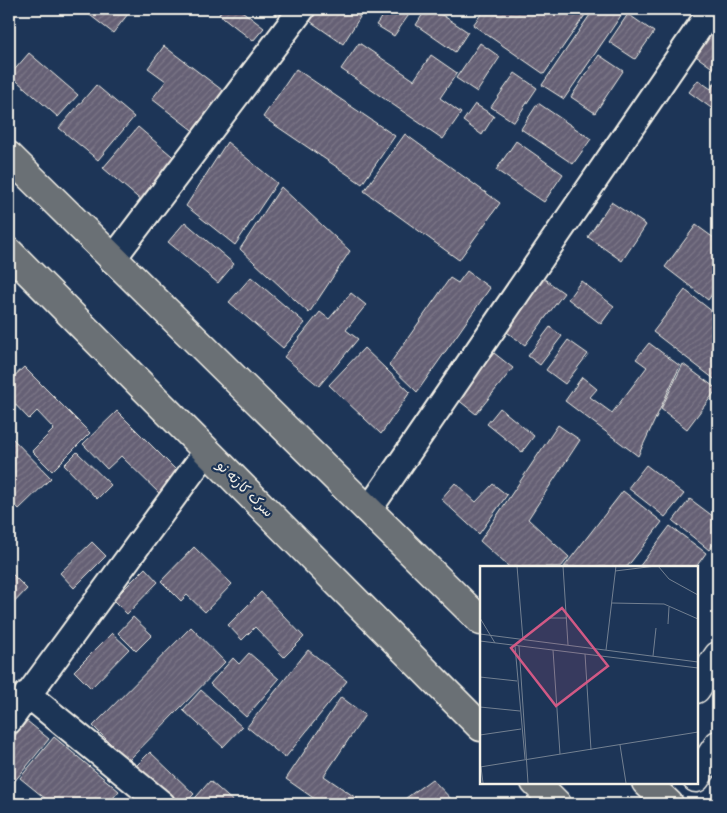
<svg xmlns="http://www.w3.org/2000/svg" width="727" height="813" font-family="'Balsamiq Sans','Playpen Sans Arabic',sans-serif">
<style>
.building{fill:url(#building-hatch);stroke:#f4f1e8}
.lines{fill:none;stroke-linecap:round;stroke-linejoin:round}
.minor-casing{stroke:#f4f1e8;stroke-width:29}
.tertiary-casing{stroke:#f4f1e8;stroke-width:31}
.trunk-casing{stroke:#f4f1e8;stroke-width:31}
.minor{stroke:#1d3557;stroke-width:25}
.tertiary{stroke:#1d3557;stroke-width:28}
.trunk{stroke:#6a7074;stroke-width:28}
.labels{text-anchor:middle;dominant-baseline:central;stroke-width:4.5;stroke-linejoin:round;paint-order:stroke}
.street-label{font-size:14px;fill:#f4f1e8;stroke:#1d3557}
.inset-road{fill:none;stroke:#738091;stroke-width:1}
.view{fill:#d15985;fill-opacity:0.15;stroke:#d15985;stroke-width:2.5}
.inset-edge{fill:none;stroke:#f4f1e8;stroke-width:2.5}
</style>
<defs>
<pattern id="building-hatch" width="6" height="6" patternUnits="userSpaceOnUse" patternTransform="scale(1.25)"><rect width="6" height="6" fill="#656074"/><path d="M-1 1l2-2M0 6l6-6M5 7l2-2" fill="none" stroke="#7c7788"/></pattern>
</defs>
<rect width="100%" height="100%" fill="#1d3557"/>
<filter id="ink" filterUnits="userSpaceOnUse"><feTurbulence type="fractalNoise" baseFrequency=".02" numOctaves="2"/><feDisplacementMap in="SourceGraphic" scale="10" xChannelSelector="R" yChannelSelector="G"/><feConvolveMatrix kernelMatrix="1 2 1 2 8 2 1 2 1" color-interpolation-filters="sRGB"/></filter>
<g filter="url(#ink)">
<path class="building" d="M82,9H132L113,33Z
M223,9H244L242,11L264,28L253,41L219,14Z
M268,9H281L276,15Z
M309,9H347L360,17L343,44L304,17Z
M387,9H413L394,36L376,25Z
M426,9H433L468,32L455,52L416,25Z
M485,9H576L585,15L544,74L473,25Z
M594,9H615L622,14L564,99L542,85Z
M663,9H674L670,14Z
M628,14L654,32L635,59L609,42Z
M708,25L718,32V72L689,51Z
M359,43L414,80L431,55L457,73L440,98L461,113L443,139L341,69Z
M480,43L500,57L477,92L456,78Z
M164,46L226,93L196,133L152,99L166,81L148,68Z
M29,53L78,95L58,117L10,75Z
M599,55L623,71L595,113L571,97Z
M296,69L395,136L362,184L263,117Z
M515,73L537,88L514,122L491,107Z
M718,78V104L714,110L689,92L698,80L711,89Z
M96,85L134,117L98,160L59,128Z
M538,103L591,139L573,164L521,129Z
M475,104L494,116L482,135L463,121Z
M138,127L178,161L143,202L103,168Z
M405,134L500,203L459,260L364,191Z
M516,141L563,174L544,202L496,170Z
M227,142L277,183L235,245L186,206Z
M281,187L350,251L309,313L240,249Z
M611,202L646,225L622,261L588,237Z
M185,222L234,264L218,283L168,242Z
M696,225L718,241V286L708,300L665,267Z
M467,271L490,288L417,392L389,365L450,278L458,283Z
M540,276L564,293L525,345L501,328Z
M251,277L305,323L283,348L229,302Z
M581,281L614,306L601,324L568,299Z
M685,290L718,316V382L653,332Z
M351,293L366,305L346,330L358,339L319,386L284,357L320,312L329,319Z
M550,327L562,336L540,365L528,356Z
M568,340L588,354L565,384L546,370Z
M649,343L680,366L638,456L565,401L582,377L597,389L590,397L612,413L647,367L636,359Z
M364,348L410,392L381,434L329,385Z
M494,353L513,368L476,414L457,399Z
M683,364L717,389L687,429L661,409Z
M24,367L90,433L52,471L32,451L54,429L37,411L29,419L9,398V381Z
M500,408L534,436L522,452L487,424Z
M117,411L182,476L162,496L121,456L107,469L83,444Z
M558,425L580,440L528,519L569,557L561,567H509L480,541Z
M9,435L51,478L19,509L9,499Z
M77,452L111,485L97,499L64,465Z
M646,465L684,494L665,517L628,488Z
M455,483L476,502L493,484L507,495L479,534L441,499Z
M623,491L662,522L627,567H564Z
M690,499L718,520V538L709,550L673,521Z
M670,526L706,553L696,567H639Z
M92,542L106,556L74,588L60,573Z
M194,547L232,584L205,612L187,595L181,601L161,581Z
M145,568L158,582L127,614L113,600Z
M9,571L27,589L9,608Z
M261,592L304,637L284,657L255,627L242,640L228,625Z
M133,617L152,635L136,651L118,633Z
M191,627L225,662L128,761L93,726Z
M112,633L129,649L91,688L74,671Z
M308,650L347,681L285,758L247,727Z
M249,653L279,679L246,717L210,684L233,658L239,664Z
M201,690L242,727L223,747L183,710Z
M341,697L365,715L324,776L365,804H322L286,779Z
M27,721L49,739L9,788V743Z
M54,737L119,791L108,804H52L20,778Z
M150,752L194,794L184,804H176L136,766Z
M432,779L456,804H398Z
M210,781L236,804H190Z"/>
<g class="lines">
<g class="minor-casing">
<path id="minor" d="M112,260L302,9
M368,511L712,9
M27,694L162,804
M9,721L207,451"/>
</g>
<g class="tertiary-casing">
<path id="tertiary" d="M696,689L718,656
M696,778L718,745"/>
</g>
<g class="trunk-casing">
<path id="trunk" d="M9,156L481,621
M9,252L481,727
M535,782L557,804
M646,782L669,804"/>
</g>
<use href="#minor" class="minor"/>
<use href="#tertiary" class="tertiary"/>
<use href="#trunk" class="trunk"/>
</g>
</g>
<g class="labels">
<g class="street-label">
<text transform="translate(245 489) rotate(45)">سرک کارته نو</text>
</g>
</g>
<g transform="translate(480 566)">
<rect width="218" height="218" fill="#1d3557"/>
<path class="inset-road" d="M37,0L43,74M83,0L88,79M178,0L189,13L218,29M135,5L176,0M132,37L184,38L218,53M0,52L15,77M68,52H87M188,58L189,41M0,68L218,96M0,75L218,102M35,80L45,193M39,80L48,217M73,84L80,188M126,84L136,0M105,88L111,184M173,90L176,62M0,111L37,115M0,141L40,145M0,169L41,163M140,179L146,217M0,201L218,166M1,201L3,217"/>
<path class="view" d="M82,42L128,100L76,140L31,82Z"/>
<rect width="218" height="218" class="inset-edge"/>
</g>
<rect width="727" height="813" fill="none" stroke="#1d3557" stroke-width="30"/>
<rect x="15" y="15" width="697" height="783" fill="none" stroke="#f4f1e8" stroke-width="2" filter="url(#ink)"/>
</svg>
